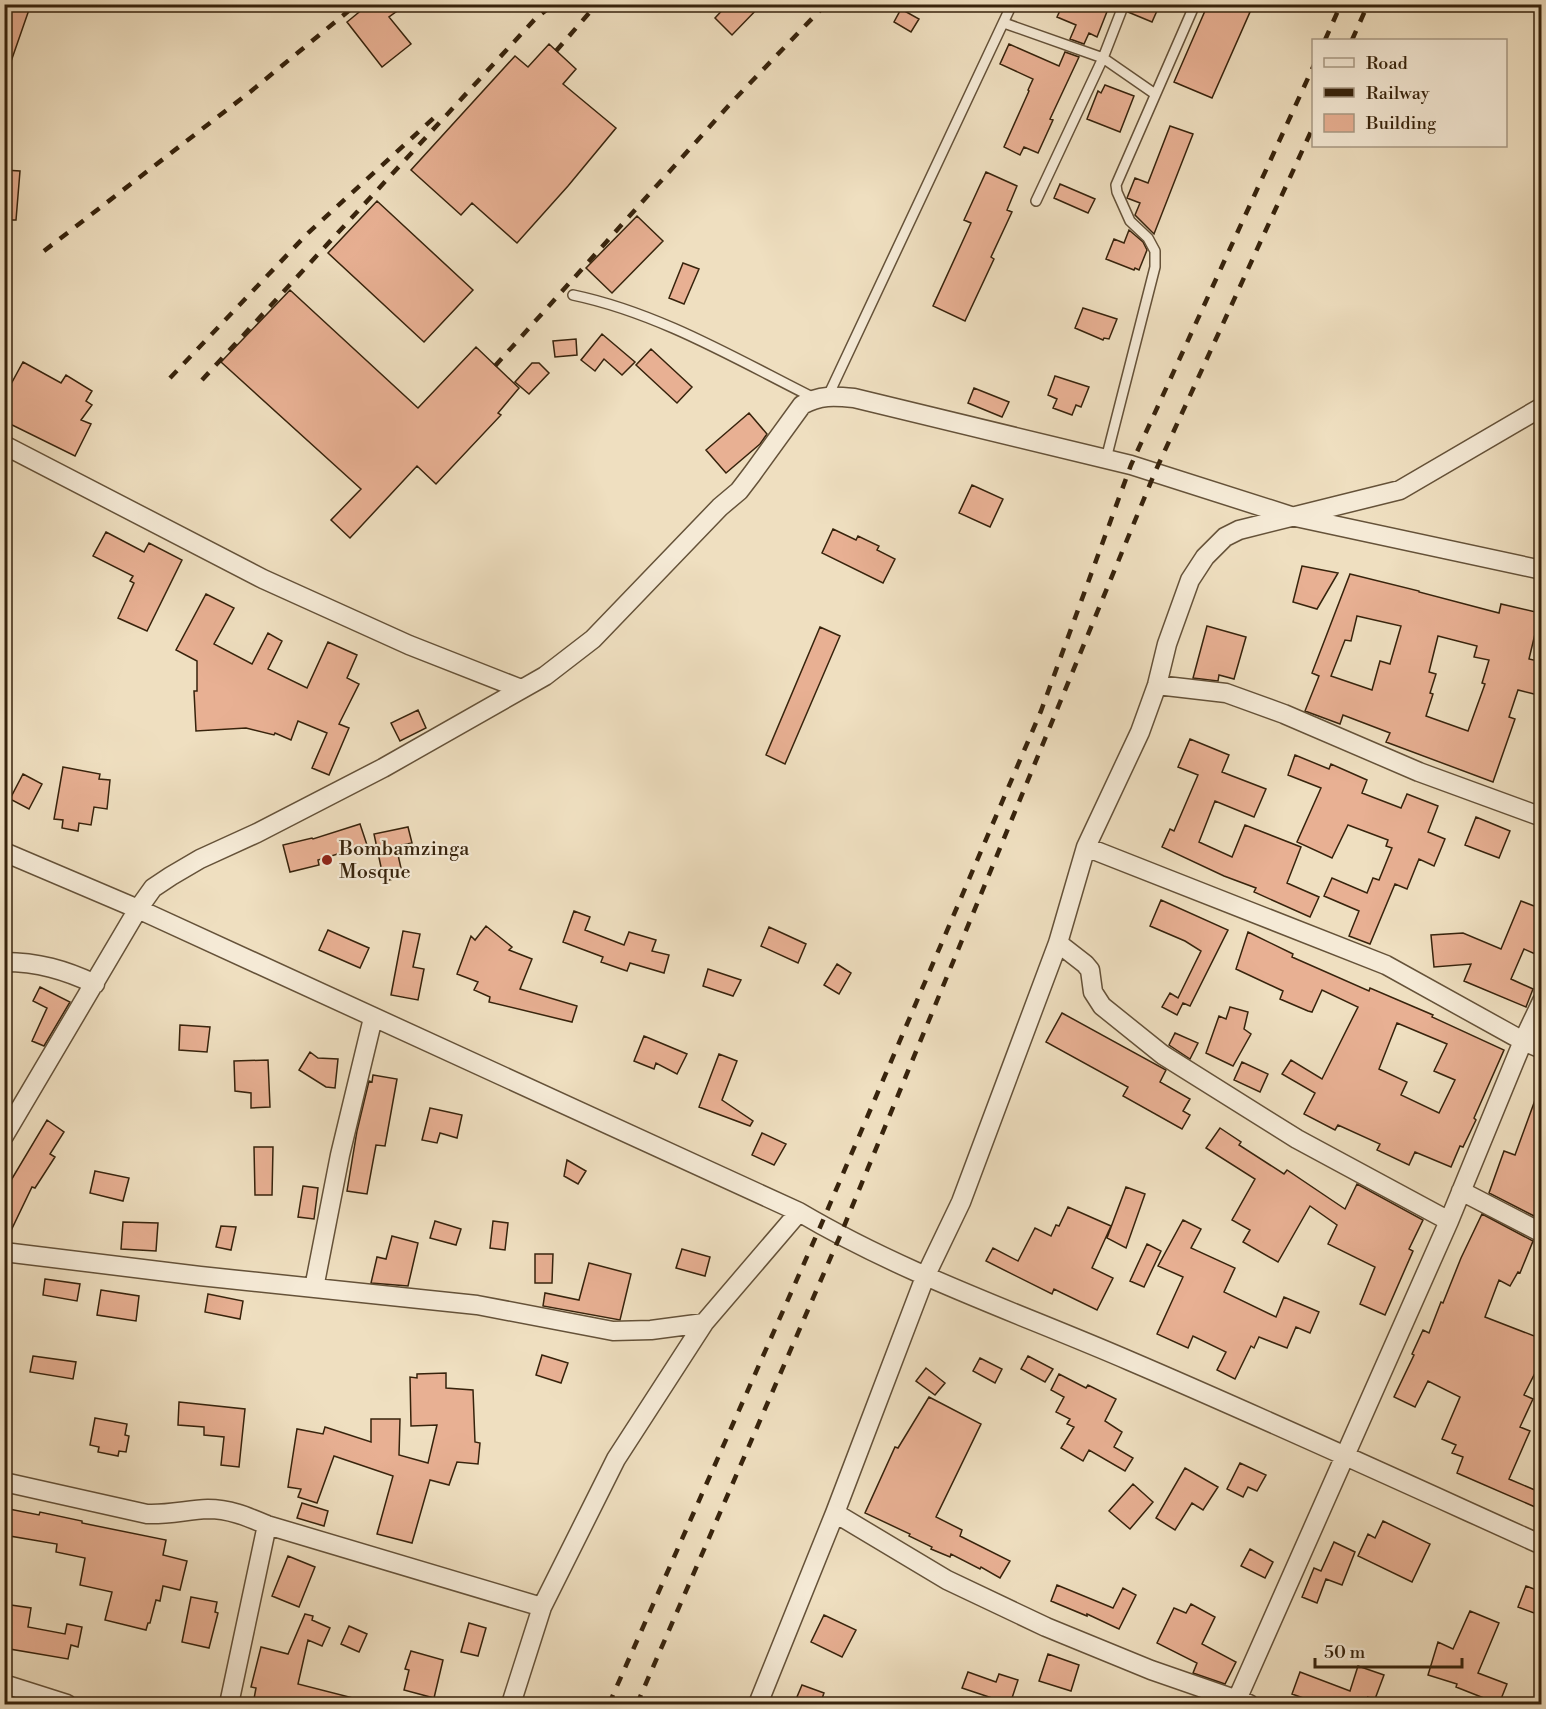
<svg xmlns="http://www.w3.org/2000/svg" width="1546" height="1709" font-family="'Libre Bodoni',serif">
<style>
.building{fill:#e8b093;stroke:#37230c;stroke-width:1.5;fill-rule:evenodd}
.lines{fill:none;stroke-linecap:round;stroke-linejoin:round}
.lane-casing{stroke:#655239;stroke-width:12}
.street-casing{stroke:#655239;stroke-width:21}
.lane{stroke:#f5ead6;stroke-width:9}
.street{stroke:#f5ead6;stroke-width:18}
.rail{stroke:#37230c;stroke-width:4.5;stroke-dasharray:10 10;stroke-linecap:butt}
.poi-dot{fill:#8f2418;stroke:#f5ead6;stroke-width:2}
.labels{text-anchor:middle;dominant-baseline:central;stroke-width:4.5;stroke-linejoin:round;paint-order:stroke}
.poi-label{font-size:20px;fill:#37230c;stroke:#f5ead6;text-anchor:start}
</style>
<rect width="100%" height="100%" fill="#efdfc0"/>
<filter id="stains"><feTurbulence type="fractalNoise" baseFrequency=".00333" numOctaves="4"/><feColorMatrix values="0 0 0 0 .2 0 0 0 0 .09 0 0 0 0 .02 0 0 0 .5 -.17"/></filter>
<radialGradient id="worn" r=".72"><stop offset=".6" stop-color="#630" stop-opacity="0"/><stop offset="1" stop-color="#630" stop-opacity=".3"/></radialGradient>
<path class="building" d="M14,4H31L7,73H4V32Z
M369,4H407L389,17L411,44L382,67L347,22Z
M728,4H762L732,35L715,18Z
M1063,4H1110L1097,37L1089,33L1084,44L1070,39L1076,25L1057,17Z
M1131,4H1160L1152,22L1128,12Z
M1208,4H1233L1250,12L1212,98L1174,82Z
M901,9L919,19L911,32L894,22Z
M549,44L576,69L563,84L616,128L568,186L517,243L472,203L461,215L411,170L515,56L528,67Z
M1009,44L1059,66L1065,52L1079,57L1050,119L1053,120L1038,153L1024,147L1020,155L1004,147L1029,91L1028,90L1033,79L1000,64Z
M1105,85L1134,96L1120,132L1087,119L1098,91L1101,93Z
M1170,126L1193,134L1154,234L1135,215L1140,203L1127,198L1135,178L1148,183Z
M4,170L20,171L16,220H4Z
M986,172L1017,186L1007,210L1012,212L991,257L994,259L965,321L933,306L971,223L964,220Z
M1060,184L1095,199L1088,213L1054,198Z
M377,201L473,290L424,342L328,253Z
M637,216L663,241L612,293L586,268Z
M1129,230L1143,242L1147,250L1139,270L1135,268L1134,270L1106,259L1114,239L1124,243Z
M683,263L699,269L684,304L669,298Z
M290,290L418,408L476,347L519,388L498,413L501,415L436,484L417,466L350,538L331,520L361,489L221,362Z
M1083,308L1117,319L1109,339L1104,338L1103,340L1075,328Z
M602,334L635,362L622,375L604,359L595,371L581,360Z
M576,339L577,355L555,357L553,341Z
M651,349L692,387L677,403L636,365Z
M23,362L61,383L66,375L92,391L86,401L92,405L81,420L91,424L75,456L4,421V397Z
M532,363H539L549,373L529,394L515,382Z
M1055,376L1089,387L1081,407L1076,405L1072,415L1053,408L1057,399L1048,395Z
M974,388L1009,402L1002,417L968,403Z
M749,413L767,434L760,444L726,473L706,450Z
M972,485L1003,499L990,527L959,513Z
M833,529L856,540L858,536L879,546L877,550L895,559L883,583L822,553Z
M106,532L144,552L149,543L182,560L147,631L118,618L134,583L130,581L133,576L93,556Z
M1302,566L1338,573L1317,609L1293,602Z
M1350,574L1419,591V592L1499,613L1501,604L1540,613L1529,659L1542,662V696L1518,690L1509,717L1515,719L1493,782L1386,742L1390,733L1343,715L1340,724L1305,711L1319,676L1312,673ZM1357,616L1401,626L1390,664L1380,661L1372,690L1331,676L1345,640L1351,641ZM1438,636L1477,646L1474,657L1489,660L1482,683L1485,684L1468,731L1426,716L1433,694L1430,693L1436,674L1429,672Z
M206,594L234,608L214,644L252,664L268,633L282,641L268,669L307,688L328,642L357,655L347,678L359,684L339,724L349,728L329,775L312,768L327,733L298,721L291,740L275,733L274,735L246,728L196,731L194,691H197V661L176,650Z
M1207,626L1246,637L1234,679L1219,675L1218,681L1193,678Z
M820,627L840,636L785,764L766,755Z
M418,710L426,728L400,741L391,723Z
M1190,739L1229,755L1222,772L1266,789L1254,817L1215,801L1199,842L1232,857L1245,825L1301,847L1287,883L1319,897L1310,917L1254,892L1256,888L1224,876L1162,847L1170,829L1174,831L1198,775L1178,767Z
M1295,755L1329,769L1331,764L1367,780L1362,793L1401,808L1407,794L1438,806L1428,832L1445,839L1434,866L1419,859L1407,889L1395,884L1370,944L1349,936L1359,911L1324,896L1332,878L1367,893L1373,878L1379,880L1392,848L1386,846L1388,840L1348,825L1332,858L1297,842L1321,788L1288,775Z
M63,767L100,774L99,779L110,780L107,809L94,807L91,825L79,823L78,831L62,828L63,820L54,819Z
M23,774L42,784L29,809L10,799Z
M1476,817L1510,831L1499,858L1465,845Z
M360,824L367,845L318,860L319,865L290,872L283,845L312,838L313,839Z
M408,827L412,843L396,846L403,877L384,881L374,834Z
M1161,900L1228,930L1190,1006L1183,1003L1177,1015L1162,1007L1170,993L1178,998L1201,951L1185,941L1150,926Z
M1521,901L1542,909V957L1524,949L1511,979L1533,989L1526,1007L1464,981L1471,964L1434,967L1431,935L1463,933L1501,949Z
M574,911L590,917L585,930L624,945L629,932L656,940L652,951L669,955L664,973L630,963L627,971L601,962L603,957L563,942Z
M486,926L512,947L509,950L532,959L520,989L577,1006L572,1022L489,1002L490,997L474,990L478,982L457,974L471,936L475,940Z
M769,927L806,944L798,963L761,946Z
M328,930L369,948L360,968L319,950Z
M403,931L420,934L413,967L424,969L418,1000L391,995Z
M1248,932L1293,954L1292,957L1369,991L1370,988L1433,1015L1432,1017L1504,1050L1474,1118L1476,1120L1463,1147L1460,1146L1451,1167L1415,1152L1409,1165L1377,1150L1380,1144L1338,1125L1335,1130L1304,1114L1315,1093L1282,1074L1291,1060L1322,1079L1358,1007L1322,990L1312,1012L1308,1011L1280,999L1283,991L1236,969ZM1397,1023L1447,1044L1434,1071L1455,1080L1439,1113L1401,1095L1407,1082L1379,1069Z
M837,964L851,973L839,994L824,985Z
M708,969L741,980L733,996L703,986Z
M40,987L70,1002L44,1046L32,1041L47,1008L33,1001Z
M1230,1007L1248,1012L1244,1029L1251,1034L1233,1066L1206,1053L1219,1016L1226,1019Z
M1062,1013L1166,1070L1160,1082L1190,1099L1183,1111L1190,1115L1182,1129L1123,1096L1128,1087L1046,1042Z
M180,1025L210,1027L207,1052L179,1050Z
M1175,1033L1198,1043L1190,1059L1169,1045Z
M644,1036L687,1054L677,1074L656,1063L654,1069L634,1061Z
M310,1052L318,1058L338,1059L335,1088L326,1087L299,1070Z
M719,1054L737,1061L722,1100L753,1121L750,1126L699,1107Z
M268,1060L270,1107L251,1108V1093L235,1091L234,1061Z
M1242,1062L1268,1074L1260,1092L1234,1080Z
M373,1075L397,1079L385,1146L376,1145L367,1194L347,1191L357,1131L369,1081L372,1082Z
M1538,1092L1542,1093V1220L1489,1193L1504,1151L1515,1155Z
M430,1108L462,1115L457,1138L440,1133L437,1143L422,1140Z
M47,1120L64,1132L50,1154L55,1157L35,1188L32,1187L6,1241H4V1192Z
M1220,1128L1241,1142L1239,1145L1284,1174L1287,1170L1345,1209L1357,1184L1423,1220L1409,1249L1413,1251L1385,1315L1360,1304L1375,1267L1328,1244L1337,1225L1310,1206L1278,1262L1243,1242L1250,1230L1232,1220L1255,1179L1206,1148Z
M762,1133L786,1144L774,1165L752,1155Z
M254,1147H273L272,1195H255Z
M567,1160L586,1171L578,1184L564,1176Z
M95,1171L129,1178L123,1201L90,1193Z
M303,1186L318,1188L314,1219L298,1217Z
M1126,1187L1145,1194L1126,1248L1107,1238Z
M1068,1207L1111,1226L1092,1268L1113,1278L1097,1310L1054,1289L1052,1294L986,1261L993,1248L1018,1261L1035,1228L1051,1236L1056,1225L1059,1226Z
M1482,1214L1533,1241L1520,1273L1518,1272L1510,1286L1499,1280L1485,1317L1542,1339V1359L1524,1395L1533,1399L1520,1427L1530,1431L1509,1479L1542,1493V1510L1457,1473L1463,1457L1452,1453L1456,1445L1442,1439L1460,1397L1428,1381L1415,1407L1394,1397L1414,1355L1412,1354L1423,1330L1429,1333L1441,1302L1443,1303L1461,1258Z
M1183,1220L1201,1229L1191,1248L1235,1268L1224,1292L1276,1317L1284,1297L1319,1312L1310,1333L1296,1327L1287,1348L1259,1337L1254,1348L1251,1346L1235,1379L1217,1370L1226,1352L1193,1336L1188,1348L1157,1334L1183,1277L1158,1266Z
M435,1221L461,1229L456,1245L430,1238Z
M493,1221L508,1223L505,1250L490,1248Z
M123,1222L158,1223L156,1251L121,1249Z
M221,1226L236,1227L231,1250L216,1247Z
M392,1236L418,1243L408,1286L371,1283L377,1257L386,1259Z
M1147,1244L1161,1251L1144,1287L1130,1281Z
M682,1249L710,1257L705,1276L676,1268Z
M535,1254H553L552,1283H535Z
M589,1263L631,1274L620,1320L543,1306L545,1293L579,1300Z
M45,1279L80,1284L77,1301L43,1295Z
M101,1290L139,1296L136,1321L97,1315Z
M208,1294L243,1301L240,1319L205,1312Z
M542,1355L568,1363L561,1383L536,1375Z
M33,1356L76,1362L73,1379L30,1372Z
M1028,1356L1053,1369L1045,1382L1021,1369Z
M980,1358L1002,1369L995,1383L973,1371Z
M926,1368L945,1383L935,1395L916,1381Z
M446,1373V1388L473,1390L475,1442L480,1443L478,1464L457,1462L449,1485L430,1480L412,1543L377,1534L393,1476L334,1456L317,1503L298,1497L301,1489L288,1487L297,1429L323,1434L325,1427L371,1442V1419H400L399,1455L428,1463L437,1425L411,1426L410,1377L417,1378V1374Z
M1059,1374L1086,1388L1088,1385L1116,1399L1105,1421L1122,1432L1114,1447L1133,1458L1125,1471L1089,1450L1083,1461L1061,1448L1074,1427L1067,1424L1070,1419L1056,1412L1064,1397L1051,1390Z
M929,1397L981,1424L936,1517L962,1530L960,1536L1010,1561L1000,1578L981,1567L980,1569L951,1554L950,1557L931,1549L932,1547L909,1536L910,1534L865,1513L895,1447L898,1448Z
M179,1402L245,1409L239,1467L221,1465L224,1437L204,1435V1427L178,1425Z
M95,1418L127,1424L125,1435L129,1436L126,1452L119,1451L118,1456L98,1452L99,1447L90,1445Z
M1240,1463L1266,1475L1257,1491L1248,1487L1243,1497L1227,1489Z
M1185,1468L1218,1487L1203,1510L1192,1503L1175,1530L1156,1518Z
M1133,1484L1153,1502L1130,1529L1109,1511Z
M302,1503L328,1511L324,1526L297,1518Z
M4,1508L39,1515L40,1512L82,1521V1523L166,1540L163,1555L187,1561L180,1590L163,1586L160,1601L156,1600L150,1623H148L146,1630L105,1620L112,1592L80,1585L85,1558L56,1552L57,1544L4,1535Z
M1383,1521L1430,1544L1412,1582L1358,1556L1368,1534L1375,1538Z
M1334,1542L1355,1552L1342,1585L1326,1579L1317,1603L1302,1597L1314,1568L1321,1571Z
M1250,1549L1273,1562L1265,1578L1241,1566Z
M288,1556L315,1567L299,1607L272,1596Z
M1057,1585L1113,1608L1123,1588L1136,1595L1119,1629L1087,1614V1616L1051,1601Z
M1526,1586L1542,1592V1616L1518,1607Z
M191,1597L217,1602L215,1612L218,1613L209,1648L182,1642Z
M4,1604L31,1608L28,1627L65,1634L67,1624L82,1627L78,1647L71,1645L68,1659L4,1648Z
M1191,1604L1215,1617L1202,1644L1236,1662L1225,1684L1193,1673L1197,1663L1157,1643L1174,1608L1186,1613Z
M1470,1611L1499,1623L1478,1673L1507,1684L1499,1704L1456,1687L1457,1684L1428,1675L1438,1642L1453,1649Z
M305,1614L313,1616L312,1620L330,1628L322,1646L308,1640L298,1684L357,1699L356,1704H253L256,1688L251,1687L261,1647L288,1654Z
M824,1615L856,1630L842,1657L811,1642Z
M469,1623L486,1628L478,1656L461,1652Z
M349,1626L367,1634L359,1652L341,1644Z
M411,1651L443,1660L434,1698L404,1690L409,1670L405,1669Z
M1048,1654L1079,1665L1071,1691L1039,1681Z
M1358,1666L1384,1675L1375,1699L1367,1697L1383,1703L1382,1704H1320L1292,1694L1300,1672L1350,1691Z
M968,1672L996,1682L999,1674L1018,1680L1010,1704L962,1688Z
M802,1685L824,1693L820,1704H794Z"/>
<g class="lines">
<g class="lane-casing">
<path id="lane" d="M1004,23L1103,58L1155,94
M1036,201L1103,58L1124,4
M573,295C659,313 736,359 814,398
M828,396L1012,4
M1106,459L1155,267V251L1148,238L1130,221L1117,192L1116,185L1195,4"/>
</g>
<g class="street-casing">
<path id="street" d="M4,445L263,579L409,645L521,689
M1157,685L1226,693L1284,714L1419,772L1542,817
M1086,847L1386,965L1523,1041L1542,1049
M4,852L138,909L799,1212C904,1274 1019,1313 1130,1361C1268,1420 1405,1483 1542,1545
M1058,943L1085,964L1090,970L1093,992L1102,1006L1163,1055L1297,1139L1449,1221
M4,962C38,962 65,970 95,984
M4,1136L138,909L153,888L171,876L200,859L257,833L383,768L545,676L593,639L720,507L739,491L752,474L802,405C820,395 834,396 854,398L1131,465L1291,516L1542,570
M1461,1191L1542,1233
M4,1252L200,1276L477,1305L613,1331L651,1330L704,1323
M314,1288L340,1155L373,1018
M4,1482L147,1514C168,1515 187,1510 208,1509C230,1509 248,1517 267,1525L542,1607
M835,1513L947,1580L1046,1627L1151,1670L1249,1704
M4,1684L67,1704
M229,1704L267,1525
M511,1704L542,1607L616,1459L704,1323L799,1212
M758,1704L835,1513L925,1277L961,1202L1058,943L1086,847L1140,732L1157,685L1167,644L1190,580L1205,557L1225,537L1239,530L1400,490L1542,407
M1235,1704L1449,1221L1523,1041L1542,1001"/>
</g>
<use href="#lane" class="lane"/>
<use href="#street" class="street"/>
<path class="rail" d="M479,8L483,4
M1325,40L1341,4
M1352,40L1368,4
M556,51L597,4
M44,251L250,92L357,4
M495,366L730,104L826,4
M170,378L307,234L438,114
M202,380L536,18L554,4
M609,1704L821,1225L1041,711L1131,465L1314,65
M637,1704L840,1236L1155,472L1314,125"/>
</g>
<circle class="poi-dot" cx="327" cy="860" r="6"/>
<g class="labels">
<g class="poi-label">
<text x="339" y="849">Bombamzinga<tspan x="339" dy="23">Mosque</tspan></text>
</g>
</g>
<rect width="1546" height="1709" fill="none" stroke="#efdfc0" stroke-width="24"/>
<rect x="6" y="6" width="1534" height="1697" fill="none" stroke="#37230c" stroke-width="3"/>
<rect x="12" y="12" width="1522" height="1685" fill="none" stroke="#37230c" stroke-width="1.5"/>
<rect x="1312" y="39" width="195" height="108" fill="#f5ead6" stroke="#a99a85" stroke-width="1.5"/>
<rect x="1324" y="58" width="30" height="9" fill="#f5ead6" stroke="#a99a85" stroke-width="1.5"/>
<text x="1366" y="69" font-size="18" fill="#37230c">Road</text>
<rect x="1324" y="88" width="30" height="9" fill="#37230c" stroke="#a99a85" stroke-width="1.5"/>
<text x="1366" y="99" font-size="18" fill="#37230c">Railway</text>
<rect x="1324" y="114" width="30" height="18" fill="#e8b093" stroke="#a99a85" stroke-width="1.5"/>
<text x="1366" y="129" font-size="18" fill="#37230c">Building</text>
<path d="M1315 1658v9h147v-9" fill="none" stroke="#37230c" stroke-width="3"/>
<text x="1324" y="1658" font-size="18" fill="#37230c" stroke="#f5ead6" stroke-width="4.5" paint-order="stroke">50 m</text>
<rect width="100%" height="100%" filter="url(#stains)"/>
<rect width="100%" height="100%" fill="url(#worn)"/>
</svg>
